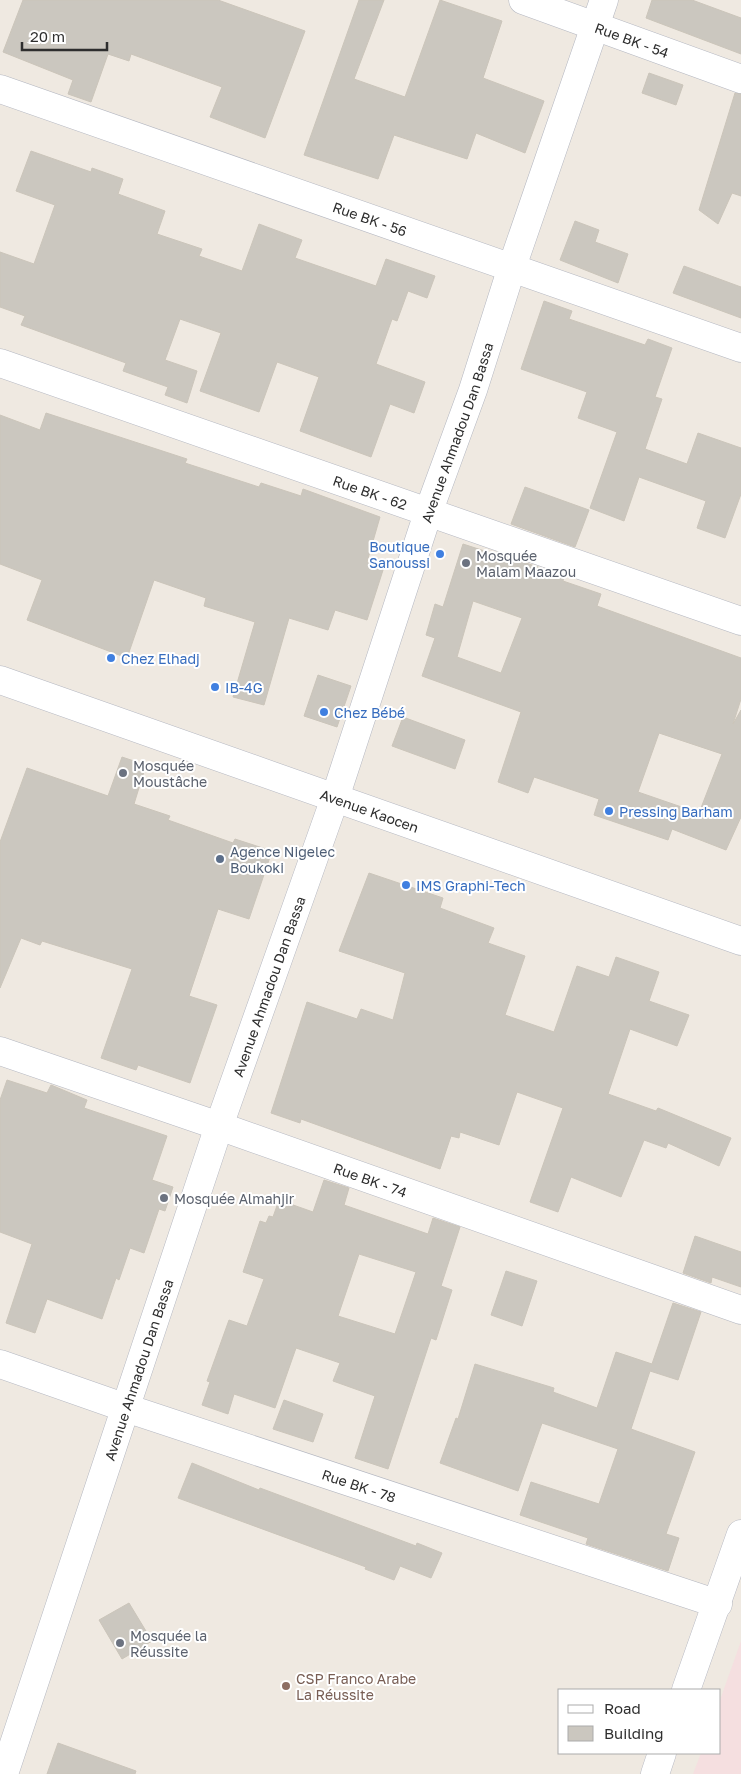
<svg xmlns="http://www.w3.org/2000/svg" width="741" height="1774" font-family="'Golos Text',sans-serif">
<style>
.medical{fill:#f5dfe0}
.building{fill:#cbc7bf;stroke:#cbc5ba;fill-rule:evenodd}
.lines{fill:none;stroke-linecap:round;stroke-linejoin:round}
.minor-casing{stroke:#b4b7c1;stroke-width:29}
.tertiary-casing{stroke:#b4b7c1;stroke-width:29}
.minor{stroke:#fff;stroke-width:28}
.tertiary{stroke:#fff;stroke-width:28}
.shop-dot{fill:#3f7fe0;stroke:#fff;stroke-width:2}
.worship-dot{fill:#6b7280;stroke:#fff;stroke-width:2}
.service-dot{fill:#5c6f8a;stroke:#fff;stroke-width:2}
.education-dot{fill:#8d6e63;stroke:#fff;stroke-width:2}
.labels{text-anchor:middle;dominant-baseline:central;stroke-width:4;stroke-linejoin:round;paint-order:stroke}
.street-label{font-size:14px;fill:#2e2e2e;stroke:#fff}
.shop-label{font-size:14px;fill:#366cbe;stroke:#fff;text-anchor:start}
.worship-label{font-size:14px;fill:#5b616d;stroke:#fff;text-anchor:start}
.service-label{font-size:14px;fill:#4e5e75;stroke:#fff;text-anchor:start}
.education-label{font-size:14px;fill:#785e54;stroke:#fff;text-anchor:start}
</style>
<rect width="100%" height="100%" fill="#efe9e1"/>
<path class="medical" d="M741,1641V1774H693L701,1753H720V1700Z"/>
<path class="building" d="M23,0H218L305,31L265,138L210,117L222,87L131,54L129,61L108,54L91,102L68,94L73,80L3,52Z
M359,0H384L354,79L405,97L440,0L502,21L483,78L544,101L525,153L476,133L467,159L394,135L378,179L304,155Z
M652,0H692L741,18V54L646,18Z
M649,73L683,85L676,105L642,93Z
M735,93L741,94V196L732,193L718,224L699,210Z
M31,151L91,172L92,168L123,179L118,194L165,211L157,234L202,249L199,256L242,271L259,224L302,240L295,258L376,286L386,259L435,276L427,298L408,291L397,321L392,319L376,364L425,382L414,413L390,404L371,457L300,431L319,377L277,362L259,412L200,391L221,333L180,319L165,360L197,371L187,403L165,395L168,387L123,371L126,363L21,325L25,316L0,307V252L34,264L55,205L16,191Z
M575,221L599,230L595,242L628,254L618,283L560,260Z
M684,266L741,287V318L673,293Z
M544,301L572,311L569,319L645,345L648,339L672,348L655,397L662,399L645,449L687,464L698,433L741,448V494L725,538L697,528L706,501L639,477L624,521L590,508L617,432L578,418L587,392L521,369Z
M46,413L187,459L185,463L259,487L261,483L301,496L303,489L380,517L367,562L384,567L367,620L335,610L328,630L289,618L264,705L233,697L255,622L204,606L206,598L154,580L127,658L27,620L42,580L0,564V415L40,430Z
M525,487L589,510L575,547L511,524Z
M463,544L500,556V554L564,576L563,581L601,594L597,606L741,658V699L733,724L741,710V817L726,850L672,829L668,840L594,815L599,799L534,777L528,793L498,782L521,712L422,676L435,638L426,635L435,604L443,607ZM473,601L522,618L501,673L457,657ZM659,733L722,754L699,813L638,792Z
M318,675L351,686L337,727L304,716Z
M403,717L465,740L455,769L392,746Z
M122,757L146,765L134,804L170,816L168,820L233,843L235,839L272,851L249,919L218,909L189,996L217,1005L190,1083L138,1065L136,1070L101,1058L132,969L42,941L40,945L21,938L0,988V842L27,768L108,796Z
M369,873L443,898L440,908L494,928L488,943L525,956L505,1015L554,1032L577,966L609,977L616,957L659,972L649,1001L689,1015L677,1046L630,1029L608,1094L656,1111L658,1108L731,1138L719,1166L668,1143L666,1148L644,1140L621,1197L571,1177L558,1212L530,1202L563,1108L517,1092L499,1145L460,1132L459,1138L451,1136L440,1169L301,1119L300,1123L271,1113L307,1002L357,1019L361,1009L393,1020L405,973L339,951Z
M7,1080L47,1093L51,1085L87,1100L84,1108L167,1136L152,1180L173,1187L165,1211L159,1209L144,1253L130,1248L119,1280L116,1278L102,1319L47,1299L35,1333L6,1323L32,1244L0,1232V1100Z
M324,1180L349,1188L344,1205L428,1234L433,1218L460,1227L441,1286L452,1290L436,1340L431,1338L388,1469L355,1458L375,1396L333,1381L340,1363L296,1348L275,1408L234,1394L228,1414L202,1405L210,1382L207,1381L229,1320L247,1326L264,1279L243,1272L260,1221L266,1223L269,1216L273,1217L279,1200L313,1212ZM359,1254L416,1272L395,1334L338,1316Z
M695,1236L741,1252V1287L712,1277L711,1283L683,1273Z
M506,1271L537,1281L522,1326L491,1315Z
M673,1303L701,1312L678,1380L650,1371L631,1429L695,1452L666,1534L679,1538L668,1571L586,1544L588,1538L520,1515L531,1482L599,1504L618,1449L542,1423L518,1491L440,1463L456,1418L458,1419L475,1364L554,1388L553,1392L597,1408L616,1352L652,1364Z
M284,1400L323,1414L313,1442L273,1429Z
M192,1463L259,1490L260,1488L416,1546L417,1543L442,1553L431,1578L400,1566L394,1580L365,1569L366,1567L178,1498Z
M129,1603L152,1641L122,1659L99,1620Z
M58,1743L136,1771L135,1774H47Z"/>
<g class="lines">
<g class="minor-casing">
<g id="minor">
<path id="s1" d="M523,0L741,79"/>
<path id="s2" d="M0,89L741,348"/>
<path id="s3" d="M0,363L741,621"/>
<path id="s4" d="M0,1051L219,1126L741,1310"/>
<path id="s5" d="M0,1364L126,1408L718,1604"/>
<path d="M686,1690L741,1534"/>
<path id="s6" d="M4,1774L219,1126L335,798L428,513L473,390L512,267L604,0"/>
<path d="M655,1774L662,1753"/>
</g>
</g>
<g class="tertiary-casing">
<g id="tertiary">
<path id="s7" d="M0,680L741,941"/>
</g>
</g>
<use href="#minor" class="minor"/>
<use href="#tertiary" class="tertiary"/>
</g>
<g class="shop-dot">
<circle cx="440" cy="554" r="5"/>
<circle cx="111" cy="658" r="5"/>
<circle cx="215" cy="687" r="5"/>
<circle cx="324" cy="712" r="5"/>
<circle cx="609" cy="811" r="5"/>
<circle cx="406" cy="885" r="5"/>
</g>
<g class="worship-dot">
<circle cx="466" cy="563" r="5"/>
<circle cx="123" cy="773" r="5"/>
<circle cx="164" cy="1198" r="5"/>
<circle cx="120" cy="1643" r="5"/>
</g>
<circle class="service-dot" cx="220" cy="859" r="5"/>
<circle class="education-dot" cx="286" cy="1686" r="5"/>
<g class="labels">
<g class="street-label">
<text stroke="none"><textPath href="#s1" startOffset="116">Rue BK - 54</textPath></text>
<text stroke="none"><textPath href="#s2" startOffset="392">Rue BK - 56</textPath></text>
<text stroke="none"><textPath href="#s6" startOffset="1416">Avenue Ahmadou Dan Bassa</textPath></text>
<text stroke="none"><textPath href="#s3" startOffset="392">Rue BK - 62</textPath></text>
<text stroke="none"><textPath href="#s7" startOffset="392">Avenue Kaocen</textPath></text>
<text stroke="none"><textPath href="#s6" startOffset="831">Avenue Ahmadou Dan Bassa</textPath></text>
<text stroke="none"><textPath href="#s4" startOffset="392">Rue BK - 74</textPath></text>
<text stroke="none"><textPath href="#s6" startOffset="426">Avenue Ahmadou Dan Bassa</textPath></text>
<text stroke="none"><textPath href="#s5" startOffset="379">Rue BK - 78</textPath></text>
</g>
<g class="shop-label">
<text x="430" y="546" text-anchor="end">Boutique<tspan x="430" dy="16">Sanoussi</tspan></text>
<text x="121" y="658">Chez Elhadj</text>
<text x="225" y="687">IB-4G</text>
<text x="334" y="712">Chez Bébé</text>
<text x="619" y="811">Pressing Barham</text>
<text x="416" y="885">IMS Graphi-Tech</text>
</g>
<g class="worship-label">
<text x="476" y="555">Mosquée<tspan x="476" dy="16">Malam Maazou</tspan></text>
<text x="133" y="765">Mosquée<tspan x="133" dy="16">Moustâche</tspan></text>
<text x="174" y="1198">Mosquée Almahjir</text>
<text x="130" y="1635">Mosquée la<tspan x="130" dy="16">Réussite</tspan></text>
</g>
<g class="service-label">
<text x="230" y="851">Agence Nigelec<tspan x="230" dy="16">Boukoki</tspan></text>
</g>
<g class="education-label">
<text x="296" y="1678">CSP Franco Arabe<tspan x="296" dy="16">La Réussite</tspan></text>
</g>
</g>
<rect x="558" y="1689" width="162" height="65" fill="#ffffff" stroke="#ababab"/>
<rect x="568" y="1705" width="25" height="8" fill="#ffffff" stroke="#ababab"/>
<text x="604" y="1714" font-size="15" fill="#2e2e2e">Road</text>
<rect x="568" y="1726" width="25" height="15" fill="#cbc7bf" stroke="#ababab"/>
<text x="604" y="1739" font-size="15" fill="#2e2e2e">Building</text>
<path d="M22 42v8h85v-8" fill="none" stroke="#2e2e2e" stroke-width="2.5"/>
<text x="30" y="42" font-size="15" fill="#2e2e2e" stroke="#ffffff" stroke-width="4" paint-order="stroke">20 m</text>
</svg>
